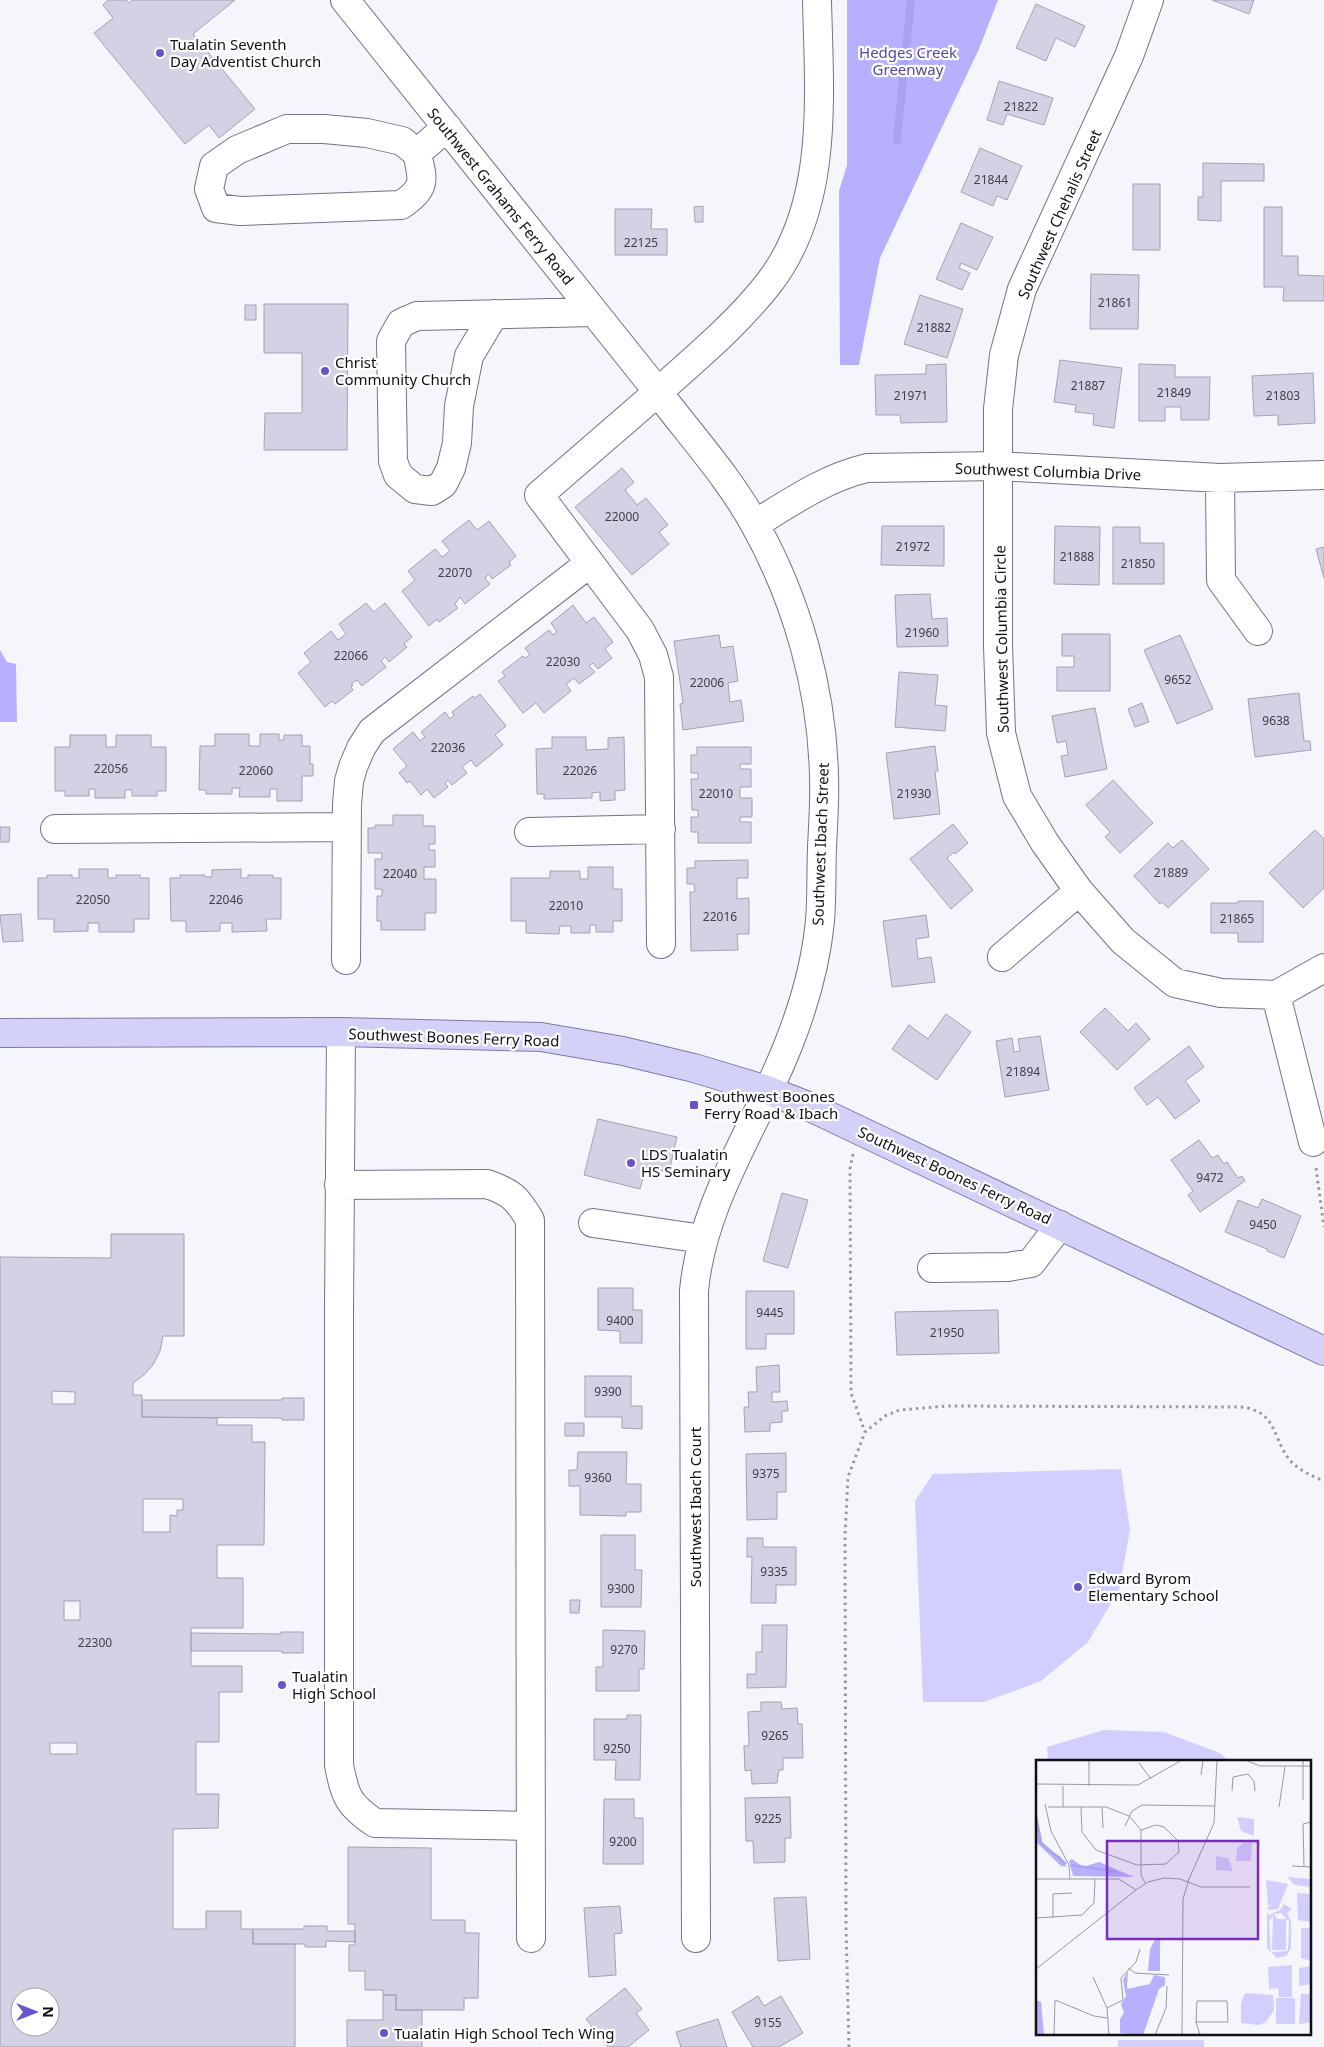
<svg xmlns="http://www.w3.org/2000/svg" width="1324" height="2047" font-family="'Noto Sans',sans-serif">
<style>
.green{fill:#d2cffe}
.forest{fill:#b7b0fe}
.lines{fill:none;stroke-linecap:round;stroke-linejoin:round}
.stream{stroke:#a9a2ef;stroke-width:8}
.building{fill:#d2d2e4;stroke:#a2a2b4;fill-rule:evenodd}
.minor-casing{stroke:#737383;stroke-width:30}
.major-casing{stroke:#7d79a7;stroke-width:30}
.path{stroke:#9999a0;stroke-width:3;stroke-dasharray:2.5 4;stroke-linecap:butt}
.minor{stroke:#fff;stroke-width:28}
.major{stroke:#d4d1f9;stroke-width:28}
.poi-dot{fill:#6a52cb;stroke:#fff;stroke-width:2}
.labels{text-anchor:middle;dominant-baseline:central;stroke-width:4.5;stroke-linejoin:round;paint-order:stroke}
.number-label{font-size:12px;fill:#40404a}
.poi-label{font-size:15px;fill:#100f16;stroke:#fff;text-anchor:start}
.park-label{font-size:15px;fill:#55459f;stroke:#fff}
.street-label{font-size:15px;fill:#100f16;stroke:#fff}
.inset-river{fill:none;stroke:#a9a2ef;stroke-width:2.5}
.inset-road{fill:none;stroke:#9999a0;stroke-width:1}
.view{fill:#7b2cbf;fill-opacity:0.15;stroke:#7b2cbf;stroke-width:2.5}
.inset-edge{fill:none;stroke:#100f16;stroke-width:2.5}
</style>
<rect width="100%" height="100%" fill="#f5f5fc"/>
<path class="green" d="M1121,1469L1130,1530L1119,1590L1088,1642L1041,1681L984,1702H923L915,1501L933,1474Z
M1104,1730L1164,1732L1220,1753L1229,1761H1048L1047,1747Z
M1118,2040H1204V2047H1118Z"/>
<path class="forest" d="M847,0H998L979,49L880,258L859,365H840L839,191L847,165Z
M0,650L7,662L16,664L17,722H0Z"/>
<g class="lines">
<path class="stream" d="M897,140L911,0"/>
</g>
<path class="building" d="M108,0H126L129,3L132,0H235L193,34L255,109L219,138L209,125L185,144L94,33L113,18L103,5Z
M1212,0H1254L1249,14Z
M1036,4L1085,26L1075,47L1056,38L1046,61L1016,48Z
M999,81L1053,98L1044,125L1007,114L1003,125L987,120Z
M980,148L1022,166L1007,200L997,196L993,206L961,192Z
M1203,163L1264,164V181H1221V221L1198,220V197H1203Z
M1133,184H1160V250H1133Z
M703,206V222H695L694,207Z
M1264,207H1282V256H1298V275L1324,276V301H1283L1284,287H1264Z
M615,209H652L651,229H667V255H615Z
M961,223L993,237L977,270L961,263L959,268L970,273L962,290L936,279Z
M1091,274L1139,275L1138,329H1090Z
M920,295L963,309L947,358L904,344Z
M264,304H348L347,450H264L265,413H302V353H264Z
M245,305H256V320H245Z
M1060,360L1122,368L1114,428L1093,425L1094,414L1075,412L1076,405L1054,402Z
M946,364L947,422L901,423L900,415H876L875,375L926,374V365Z
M1139,364L1175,365V377H1210L1209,420H1181V407H1165V421H1139Z
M1313,373L1315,423L1278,425V415L1254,416L1252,376Z
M622,468L634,482L625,490L637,505L646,498L668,525L659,532L669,544L632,575L575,507Z
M469,520L477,530L489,521L516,556L509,562L511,565L492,579L489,574L485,578L490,584L465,604L460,597L455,604L458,608L439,622L437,619L429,626L402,591L415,580L408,571L435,549L442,557L450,551L442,541Z
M882,526H944V566L881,565Z
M1055,526L1100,527L1099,585L1054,584Z
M1113,527H1140V543H1164V584H1113Z
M1324,547V578L1316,549Z
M930,594L932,619L947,618L948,646L897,647L895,595Z
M366,603L374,612L385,603L412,637L404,644L407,647L389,662L385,657L381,661L386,667L362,686L357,680L351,684L353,685L351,687L353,690L335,704L332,701L325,707L298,673L311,662L304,653L331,631L338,640L346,634L339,624Z
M573,605L586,623L594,617L613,642L605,649L612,658L598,669L593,663L589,666L595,672L579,684L574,678L566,684L571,691L544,713L536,703L523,713L498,681L505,676L502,672L523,656L525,658L530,655L525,648L549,630L553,635L557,632L551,623Z
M1062,634H1110V691H1057V667H1074V656H1062Z
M719,635L721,648L733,646L738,681L728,683L730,702L741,700L744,721L683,730L680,704L683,703L674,641Z
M1180,635L1213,709L1177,724L1144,650Z
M899,672L938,675L935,705L947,706L945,731L895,727Z
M1299,693L1304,741H1310L1311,750L1255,757L1248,699Z
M480,694L506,726L495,735L503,745L476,767L471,760L462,767L467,773L452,785L448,780L445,783L448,787L434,798L427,789L421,795L410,781L407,783L399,773L407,766L393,749L413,732L420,741L425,737L421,732L445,712L450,719L454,715L452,712L473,696L475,698Z
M1142,703L1149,722L1135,727L1128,709Z
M1095,708L1107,769L1065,777L1061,756L1068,755L1066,741L1057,743L1052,716Z
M215,734H249V746H260V734H279V740H284V735H302V746H310V764H313V776H302V801H277V789H270V797H239L240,788H232V794H206V790H199L200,746H215Z
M70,735H106V747H116V735H151V747H166V791H157V796H132V790H125V798H95V789H89V796H65V791H55V747H70Z
M552,737H586V750L608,749V738L624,737L625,790L615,791V800L600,801V792L592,793V798L544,799V794H537L536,749L552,748Z
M935,746L938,771L935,772L940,814L894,819L886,753Z
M697,747H751V764H740V769H751V787H740V798H752V817H740V822H751V843H698V832H691V817H698V810H692L691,779H698V773H691V755H697Z
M1113,780L1153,823L1120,853L1105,837L1110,832L1086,805Z
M393,815H423V826H435V844H429V850H435V867H424V879H436V913H425V930H381V921H377V896H382V889H375V859H382V853H368V828H375V825H393Z
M953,824L968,843L955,854L954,852L947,858L973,890L951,909L910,859Z
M0,827H10L9,842H0Z
M1315,830L1324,839V888L1303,908L1269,873Z
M1182,840L1209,869L1168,908L1162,902L1160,904L1134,876L1168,843L1173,848Z
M748,860V878H737V899L749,898V934H737L738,950L691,951L690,892H695L694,884H687V868H695V861Z
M588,867H613V889H622V921H613V932H596V925H590V933H571V926H560L559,934L526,933V921H511V878H550V871H580V879H588Z
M79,869H108V878H116V875H140V878H149V919H134V932H99V923H88V931L54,932V919H38V878H47V875H72V878H79Z
M241,869V878H248V875H273V878H281V919H266L267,931L232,932V923H220V931L186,932V921H171L170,878H180V875H205V877H212V870Z
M1238,901H1263V942H1238V933H1211V903H1238Z
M21,914L23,941L3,942L0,915Z
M926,915L929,937L916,939L918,959L931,957L935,982L892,987L883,921Z
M1105,1008L1128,1031L1136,1023L1150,1039L1117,1070L1080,1032Z
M946,1014L971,1032L937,1080L892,1049L909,1025L928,1039Z
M1040,1036L1049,1090L1005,1097L996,1041L1012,1038L1014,1052L1020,1051L1018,1039Z
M1189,1046L1204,1067L1185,1081L1200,1101L1175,1119L1158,1097L1147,1105L1134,1088Z
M598,1119L677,1137L669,1172L646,1167L640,1189L584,1175Z
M1199,1140L1212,1158L1218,1155L1224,1164L1227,1162L1238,1178L1242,1176L1245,1181L1200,1212L1188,1195L1193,1191L1171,1160Z
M782,1193L808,1200L788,1268L763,1261Z
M1262,1199L1301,1216L1284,1258L1267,1251V1249L1225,1232L1238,1200L1258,1208Z
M111,1234H184V1336H163L160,1351L153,1365L144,1375L133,1383V1395H142V1417L217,1418V1425H252V1442H265L264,1545H217V1578H243V1628H191V1666H242V1692H219V1742H196V1794H219L218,1828L173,1829V1929H206V1911H241V1929H253V1944H295V2047H0V1257L111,1258ZM52,1391L75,1392V1404H52ZM143,1499H183V1510H177V1516L170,1515V1532H143ZM64,1601H80V1620H64ZM50,1743H77V1754H50ZM20,1997H50V2027H20Z
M598,1288H633V1310H642V1343H620V1331L598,1330Z
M746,1291H794V1334H766V1349H746Z
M998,1310L999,1353L897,1355L895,1312Z
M779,1365L780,1392H772V1402L787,1401L788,1411H782V1422L770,1423V1431L745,1432L744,1407H749L748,1392H757L756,1367Z
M585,1376H631V1406H642V1429L622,1428V1417H585Z
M282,1398H304V1420H282V1418L142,1417V1400H282Z
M565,1423H584V1436H565Z
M578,1452H627L626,1484H641V1512H626V1516L580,1515V1486H569V1470H577Z
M786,1453V1492H777V1519L747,1520L746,1454Z
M601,1535H635V1570H642L641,1607H601Z
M747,1538H763V1547H796V1585H776V1603H751L752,1557H747Z
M570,1600H580L579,1613H570Z
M762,1625H787L786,1687L747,1688V1674H756V1652H762Z
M603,1630L645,1631L644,1669H639V1691H596V1667H603Z
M281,1632H303V1653H282V1651H191V1633L281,1634Z
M761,1702H781L782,1709L797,1708L798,1724H802L803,1758H783V1770H779L777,1783L752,1784L751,1770L745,1771L744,1746H749L748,1712L761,1711Z
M627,1715H641L640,1780H615L616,1760H594V1719H627Z
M790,1797L791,1838H785V1862L754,1863L753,1841H746L745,1798Z
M604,1799H634V1818H643V1864H603Z
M348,1847L431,1848V1920H465V1933H479L478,1998H464V2010H396V1995H383V1990H365V1971H349V1945H355V1924H348Z
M806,1897L810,1959L778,1961L774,1898Z
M620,1906L622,1933L614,1934L616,1975L589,1977L584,1908Z
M304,1926H327V1931H355V1942L326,1941V1947H305V1944H253V1929H304Z
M625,1988L642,2009L636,2013L649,2030L628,2047H608L586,2019Z
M383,1995H396V2010H422V2047H347V2020H383Z
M758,1996L764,2006L781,1996L803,2033L779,2047H753L732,2012Z
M718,2019L727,2047H681L676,2032Z"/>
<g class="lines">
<g class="minor-casing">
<path id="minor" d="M345,0L658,392L539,495L640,630L653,655L659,677L661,944
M1149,0L1129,56L1022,289L1004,355L998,409V646L1001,733L1017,796L1045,843L1079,891L1123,941L1175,983L1221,993L1276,995L1324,968
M417,153C423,180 427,188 401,205L240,211L216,208L209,189L214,166L237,150L287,129H324L367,133L402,141L417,153L447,127
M494,314L469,356L459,406L457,443L451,468L443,484L432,491L415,489L398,475L393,461L391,341L401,323L417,316L594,312
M1220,478L1221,580L1258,631
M755,524C791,502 825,478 867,468L999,466L1220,478L1324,475
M55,829L346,827
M529,832L661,829
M1002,957L1079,891
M346,960L347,804L349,781L353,767L361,748L372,731L590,563
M1276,995L1313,1142
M341,1032L339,1310V1765C345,1796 348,1805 375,1823L530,1826
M339,1185L487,1184C511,1192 517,1198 530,1220L531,1938
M593,1223L703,1239
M932,1268L1008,1267L1031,1263L1060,1225
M696,1938L694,1291C702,1201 757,1126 789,1043C804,1005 816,962 820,921C822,897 821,873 822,848C823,824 825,800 824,776C822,689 797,600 755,525C729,477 690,435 658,392C697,357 737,324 769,283C830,204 819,94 817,0"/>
</g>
<g class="major-casing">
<path id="major" d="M0,1033L341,1032L541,1037L623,1051L694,1068L767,1090L808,1106L1324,1351"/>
</g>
<path class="path" d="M853,1154L850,1169L851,1393L865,1432
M1316,1168L1324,1227
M849,2047L846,1927L845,1536L848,1477L865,1432L885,1416L899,1410L948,1406L1241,1407C1276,1411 1272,1435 1288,1458C1296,1469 1312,1476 1324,1481"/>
<use href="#minor" class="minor"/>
<use href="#major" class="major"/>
</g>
<g class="poi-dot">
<circle cx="160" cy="53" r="5"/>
<circle cx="325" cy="371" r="5"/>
<rect x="689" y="1100" width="10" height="10" rx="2.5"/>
<circle cx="631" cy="1163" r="5"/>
<circle cx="1078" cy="1587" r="5"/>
<circle cx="282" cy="1685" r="5"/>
<circle cx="384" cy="2033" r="5"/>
</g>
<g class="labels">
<g class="number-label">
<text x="1021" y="106">21822</text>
<text x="991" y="179">21844</text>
<text x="641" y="242">22125</text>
<text x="1115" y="302">21861</text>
<text x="934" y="327">21882</text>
<text x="1088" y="385">21887</text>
<text x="1174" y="392">21849</text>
<text x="911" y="395">21971</text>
<text x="1283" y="395">21803</text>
<text x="622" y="516">22000</text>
<text x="913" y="546">21972</text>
<text x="1077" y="556">21888</text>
<text x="1138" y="563">21850</text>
<text x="455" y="572">22070</text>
<text x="922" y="632">21960</text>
<text x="351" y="655">22066</text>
<text x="563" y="661">22030</text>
<text x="1178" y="679">9652</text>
<text x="707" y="682">22006</text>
<text x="1276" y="720">9638</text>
<text x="448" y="747">22036</text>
<text x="111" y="768">22056</text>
<text x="256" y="770">22060</text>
<text x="580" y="770">22026</text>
<text x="716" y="793">22010</text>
<text x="914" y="793">21930</text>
<text x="1171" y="872">21889</text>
<text x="400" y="873">22040</text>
<text x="93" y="899">22050</text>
<text x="226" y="899">22046</text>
<text x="566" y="905">22010</text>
<text x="720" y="916">22016</text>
<text x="1237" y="918">21865</text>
<text x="1023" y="1071">21894</text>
<text x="1210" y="1177">9472</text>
<text x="1263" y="1224">9450</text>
<text x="770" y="1312">9445</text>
<text x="620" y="1320">9400</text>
<text x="947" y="1332">21950</text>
<text x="608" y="1391">9390</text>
<text x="766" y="1473">9375</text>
<text x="598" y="1477">9360</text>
<text x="774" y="1571">9335</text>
<text x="621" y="1588">9300</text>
<text x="95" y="1642">22300</text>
<text x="624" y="1649">9270</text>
<text x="775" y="1735">9265</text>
<text x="617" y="1748">9250</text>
<text x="768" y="1818">9225</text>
<text x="623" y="1841">9200</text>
<text x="768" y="2022">9155</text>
</g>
<g class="poi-label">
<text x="170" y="44">Tualatin Seventh<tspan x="170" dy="17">Day Adventist Church</tspan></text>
<text x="335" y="362">Christ<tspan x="335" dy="17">Community Church</tspan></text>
<text x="704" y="1096">Southwest Boones<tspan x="704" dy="17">Ferry Road &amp; Ibach</tspan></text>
<text x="641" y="1154">LDS Tualatin<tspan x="641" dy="17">HS Seminary</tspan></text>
<text x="1088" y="1578">Edward Byrom<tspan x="1088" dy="17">Elementary School</tspan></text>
<text x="292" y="1676">Tualatin<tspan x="292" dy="17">High School</tspan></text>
<text x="394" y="2033">Tualatin High School Tech Wing</text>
</g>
<g class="park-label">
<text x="908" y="52">Hedges Creek<tspan x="908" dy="17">Greenway</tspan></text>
</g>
<g class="street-label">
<text transform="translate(501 196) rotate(51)">Southwest Grahams Ferry Road</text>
<text transform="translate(1059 214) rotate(-66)">Southwest Chehalis Street</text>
<text transform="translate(1048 471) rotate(2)">Southwest Columbia Drive</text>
<text transform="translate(1001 639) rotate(-91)">Southwest Columbia Circle</text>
<text transform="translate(820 844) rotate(-88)">Southwest Ibach Street</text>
<text transform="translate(454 1037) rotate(2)">Southwest Boones Ferry Road</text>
<text transform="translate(955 1175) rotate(25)">Southwest Boones Ferry Road</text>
<text transform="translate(695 1507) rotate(-90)">Southwest Ibach Court</text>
</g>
</g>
<g transform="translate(1036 1760)">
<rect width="275" height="275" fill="#f5f5fc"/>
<path d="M201,57L218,59V76L205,71ZM216,82L215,101H200L201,88L207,83ZM180,96L192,98L197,111L180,110ZM251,117L275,119V127L259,125ZM230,120L252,124L242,149L232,150V146L239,145H232ZM261,133L275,134V162L262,160ZM248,144L256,149L251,153L255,161V188L250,196L241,198L231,188V152L233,155L244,150ZM245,153L253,162L252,189L251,191L235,192L233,162L237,155L236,190H250V159H241L238,154ZM265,168H275V201L265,198ZM256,205V237H243L242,228L233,229L232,207ZM275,206V224L263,226V208ZM209,233L237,235L238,250L230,262L223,265L205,263V243ZM265,234H275V262L271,263L263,264ZM240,238H259V264H240Z" fill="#d2cffe" fill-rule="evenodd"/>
<path d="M0,50L6,82L18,94L24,96L31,107L25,106L0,82ZM36,99L47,107L63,102L98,117L37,116L33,101ZM120,178H124V211H112L114,189ZM92,211L91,229L114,224L118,215L129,217V225L123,229L107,275L84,273V259L88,253L85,244L90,236L87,220ZM0,240L5,242L8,275H0Z" fill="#b7b0fe"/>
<path class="inset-river" d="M0,57L5,83L30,104M35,105L81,112"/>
<path class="inset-road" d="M209,0L224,6H275M103,3L115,19M212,14L218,21L219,31M165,15L167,0M0,24L102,25L146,0M53,26V0M196,31L197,17L212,14M267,40V0M9,44L15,71L33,105L34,119M12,47H70L93,56L105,70V115L109,123M27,47V26M45,47L46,72L60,90L101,105L130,104L143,92L142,81L128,67L120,65L105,70M66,47L67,68M243,47L249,7M89,66L96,51L106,45L179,46M256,106L275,107M268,106L267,64L275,62M0,119H83L100,130L112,122L128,118L144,119L165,127H214M0,158L46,155L58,143L59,119M17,158V134L36,133M92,208L99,213L133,215M0,209L100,130M57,217L71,248L73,275M71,248L87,240L85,218L100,202L104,189M160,262H192L191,241H161L160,262L164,275M18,275L19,240L58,256L71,258M119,275L130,248L131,226M146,275L147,139L153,119L178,63L181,0"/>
<path class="view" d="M71,81H222V179H71Z"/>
<rect width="275" height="275" class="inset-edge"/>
</g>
<g transform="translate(35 2012) rotate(90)"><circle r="24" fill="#ffffff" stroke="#9f9fa2"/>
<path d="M0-4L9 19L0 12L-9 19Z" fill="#6a52cb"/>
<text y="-8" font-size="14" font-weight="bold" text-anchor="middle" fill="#100f16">N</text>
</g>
</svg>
